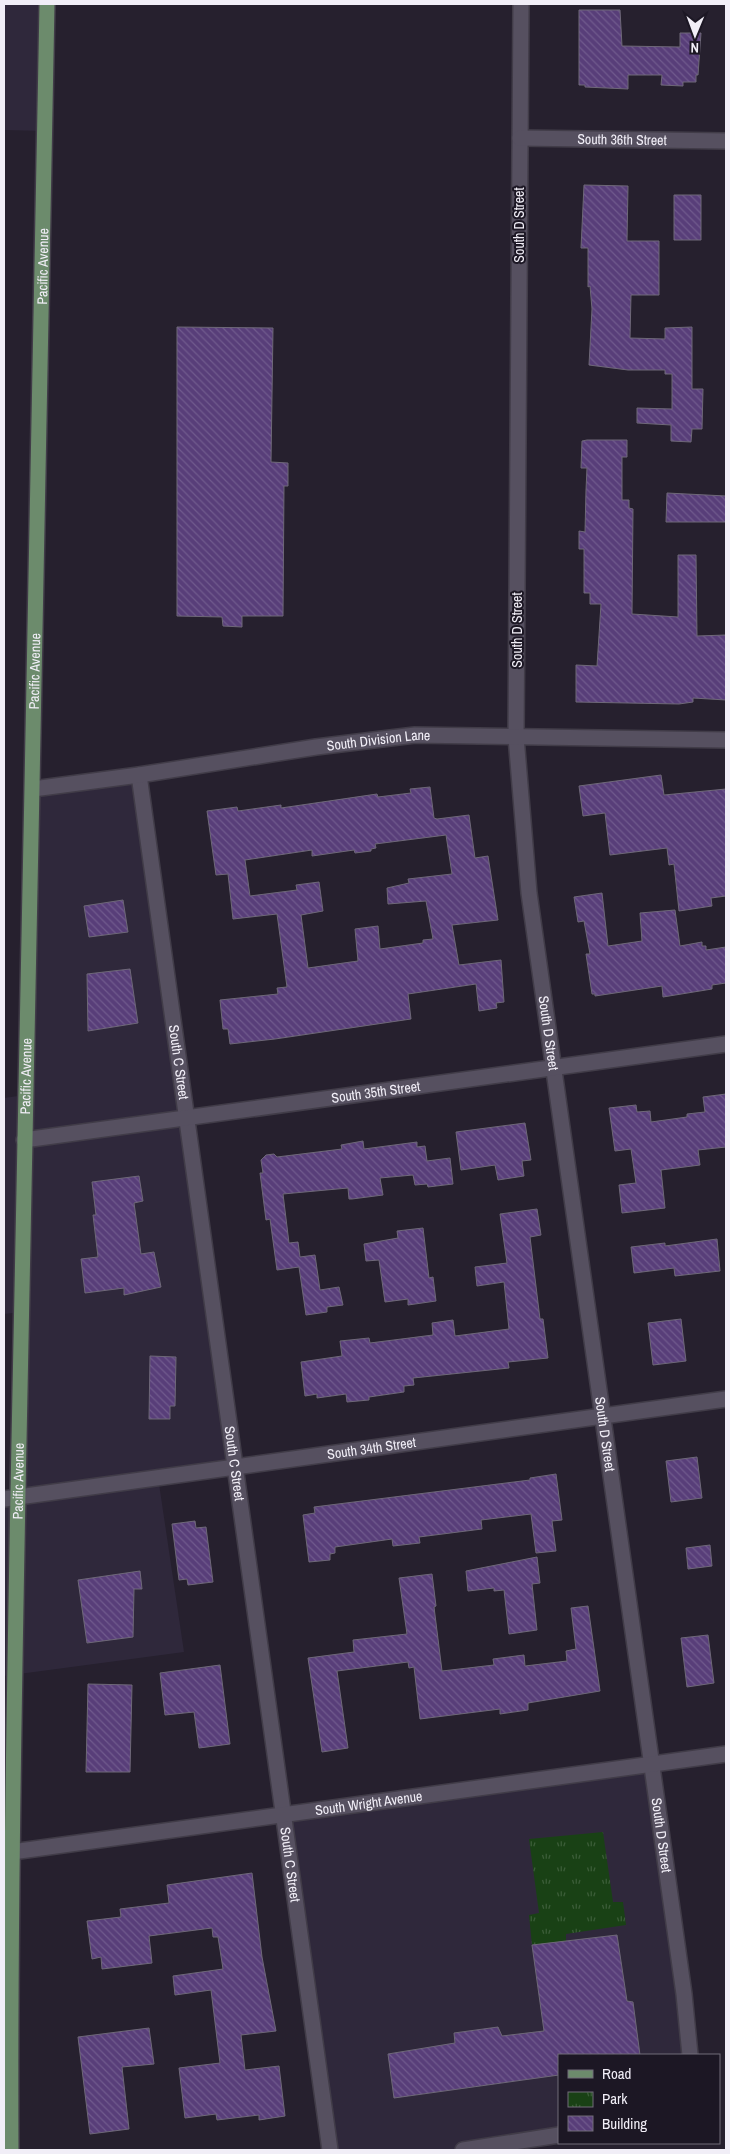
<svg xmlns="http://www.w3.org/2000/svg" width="730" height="2154" font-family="'Archivo Narrow',sans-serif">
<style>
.built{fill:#2f283b}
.park{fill:url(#park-tufts)}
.building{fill:url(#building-back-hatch);stroke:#6e6878;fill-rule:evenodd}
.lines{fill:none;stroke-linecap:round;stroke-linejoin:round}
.minor-casing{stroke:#413c48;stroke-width:18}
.tertiary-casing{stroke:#413c48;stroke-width:18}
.primary-casing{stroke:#413c48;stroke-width:18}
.minor{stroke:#565060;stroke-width:15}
.tertiary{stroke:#565060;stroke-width:15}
.primary{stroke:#6c8b6c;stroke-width:15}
.labels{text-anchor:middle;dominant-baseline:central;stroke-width:4;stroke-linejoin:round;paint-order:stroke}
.street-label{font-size:14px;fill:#f1eef7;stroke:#1c1724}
</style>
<defs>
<pattern id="park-tufts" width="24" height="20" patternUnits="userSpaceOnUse" patternTransform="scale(1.25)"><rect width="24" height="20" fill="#194115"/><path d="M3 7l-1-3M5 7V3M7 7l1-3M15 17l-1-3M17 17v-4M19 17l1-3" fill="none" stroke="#3b5d38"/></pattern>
<pattern id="building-back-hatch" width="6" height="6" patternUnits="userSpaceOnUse" patternTransform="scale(1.25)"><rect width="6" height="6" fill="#583e79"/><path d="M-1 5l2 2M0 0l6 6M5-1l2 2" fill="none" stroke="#705a8d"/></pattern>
</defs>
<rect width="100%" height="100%" fill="#26202e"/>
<path class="built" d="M4,4H47L45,131L4,130Z
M139,775L235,1467L158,1477L184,1652L4,1676V1499L18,1497L21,1312L4,1314V1098L25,1095L33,789Z
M650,1765L690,2055H559V2135L463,2150H330L282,1814Z"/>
<path class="park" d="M603,1832L613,1902H623L626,1925L566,1934V1941L532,1945L529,1915L539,1913L529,1839Z"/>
<path class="building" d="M579,10H620L622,46L680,47V33H701L698,75H696V82H683V86L661,85L662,75H628V89L585,87V85H579Z
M584,185L628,186L627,241H659V295H631L630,338L665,339V328L692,327V389H703L702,429H692L691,442L671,441V425L637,423V408L672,409V374H665V370H628L589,365L592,309L590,286L588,287V248H581Z
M674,195H701V240H674Z
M177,327L273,328L271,462L288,463V486H284L283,616H242V627L223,626L222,617L177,616Z
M587,440H627V457H622V500H629V508L633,509L632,614L678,617V555H696L697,636L726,635V700L693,698V702L679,704L576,702V665L597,666L601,604H590V593H584V549H579V531L585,532L586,490L587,468H581L582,441Z
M667,493L726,496V522H666Z
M661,775L664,795L726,789V896L711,898L712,906L679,911L674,864L669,865L667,848L610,855L605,813L583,816L579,786Z
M430,787L434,818L437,819L469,815L475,858L488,856L498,920L452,925L459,965L501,960L504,1002L496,1003L497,1008L479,1011L476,984L408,994L411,1019L275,1039L230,1044L228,1029H223L220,1000L278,994L277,988L287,987L277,914L233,919L228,874L216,875L207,811L237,807L238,811L281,805V808L377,794L378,797L411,793L410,789ZM446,835L452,874L408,879L409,883L387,888L388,904L426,901L433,939L423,940V943L380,949L378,926L355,929L358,961L308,968L301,915L323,911L319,882L296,885L297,890L250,896L245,860L312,850V856L354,850L355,853L371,851V849L376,848L375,844Z
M602,893L608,946L642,941L640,913L675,910L680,946L702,942V946H706V950L726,947V983L712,985V989L663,997L662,986L595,996V994H592L586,954H590L584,921L578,922L574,897Z
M123,900L128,932L89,937L84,906Z
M130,969L138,1023L88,1031L87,974Z
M726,1094V1147L698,1150L700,1165L661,1170L665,1208L622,1213L619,1185L636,1183L631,1149L615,1151L609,1108L636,1105L637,1112L650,1111L651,1122L687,1117V1114L705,1112L703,1097Z
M525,1123L531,1160L522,1161L524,1176L498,1180L495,1165L461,1170L456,1132Z
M363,1141L364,1149L417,1142V1147L425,1146L427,1161L450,1158L453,1184L428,1187L427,1184L415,1185L413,1175L380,1178L383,1195L352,1199H349L348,1188L283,1194L289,1243L298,1242L300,1257L315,1255L320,1290L339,1287L343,1305L327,1307V1312L306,1315L299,1267L277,1270L270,1219L266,1220L260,1173H263L261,1160L266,1155L274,1154L277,1157L342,1149L341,1145Z
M139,1176L143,1201L134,1203L141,1254L154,1252L161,1287L124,1295V1288L85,1293L81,1259L98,1257L93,1215H96L92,1182Z
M537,1209L541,1235L530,1237L540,1319H543L548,1358L508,1362L509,1368L413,1378L414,1385L404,1386V1392L369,1397V1400L347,1402L346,1394L317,1398V1394L305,1396L301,1362L342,1356L340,1341L369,1338L370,1343L433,1335L432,1323L453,1320L455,1336L509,1329L504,1282L477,1286L475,1267L507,1263L500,1214Z
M423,1228L429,1278L433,1277L436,1301L408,1305V1299L385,1302L379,1260L366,1261L364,1244L398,1238L397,1231Z
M717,1239L720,1271L675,1276L674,1268L634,1273L631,1247L665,1243V1246Z
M681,1319L686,1361L653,1365L648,1323Z
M150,1356L176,1357L175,1406H170V1419H149Z
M697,1457L702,1498L671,1502L666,1461Z
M556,1474L562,1520L552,1521L556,1551L536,1553L531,1514L481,1520L482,1529L419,1537L420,1543L393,1546L392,1539L335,1547V1553L330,1554V1560L309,1562L303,1515L315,1513L314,1507L530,1480V1478Z
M195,1521L196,1528L206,1527L213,1582L188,1585L187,1579L179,1580L172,1524Z
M710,1545L712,1566L688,1569L686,1548Z
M537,1557L540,1583L532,1584L537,1630L509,1634L504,1590L494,1591V1588L468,1591L466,1571Z
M140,1571L142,1589H134L133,1637L87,1643L78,1580Z
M432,1574L436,1606L434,1607L442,1671L494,1665L493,1659L524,1655L525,1666L567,1661L566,1651L576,1649L571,1608L588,1606L600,1691L528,1703V1710L500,1714V1709L420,1719L414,1667L409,1668L408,1662L337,1671L348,1748L322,1752L308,1658L354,1652L353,1640L407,1634L399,1578Z
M708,1635L714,1683L687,1687L681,1638Z
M220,1665L230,1744L199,1748L194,1712L165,1715L160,1673Z
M88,1684L132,1685L130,1772H86Z
M252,1873L262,1957L276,2031L241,2035L245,2070L279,2066L285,2116L259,2120V2115L217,2120L216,2114L185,2118L179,2068L220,2063L211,1990L175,1995L173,1976L223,1969L218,1937H213L212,1928L149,1936L152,1963L102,1969L101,1957L92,1959L87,1921L121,1917L120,1909L169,1903L167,1885Z
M617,1935L627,2001L633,2002L640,2055H559V2075L394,2098L388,2054L455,2043L454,2033L498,2027L502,2036L544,2031L532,1945Z
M149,2028L154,2064L122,2067L129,2129L90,2134L78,2037Z"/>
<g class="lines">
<g class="minor-casing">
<g id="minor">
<path id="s1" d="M521,4L516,737L529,893L684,1994L690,2055"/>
<path id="s2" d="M520,138L726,141"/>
<path id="s3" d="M139,775L330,2150"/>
<path id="s4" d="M33,789L139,775L316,747L415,735L726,740"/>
<path id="s5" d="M24,1140L726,1044"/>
<path id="s6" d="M12,1852L726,1754"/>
<path d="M463,2150L559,2135"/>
</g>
</g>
<g class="tertiary-casing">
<g id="tertiary">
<path id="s7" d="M4,1499L726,1399"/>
</g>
</g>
<g class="primary-casing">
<g id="primary">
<path id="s8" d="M11,2150C10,1931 14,1712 18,1492C26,996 40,500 47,4"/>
</g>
</g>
<use href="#minor" class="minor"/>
<use href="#tertiary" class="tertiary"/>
<use href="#primary" class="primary"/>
</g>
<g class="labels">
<g class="street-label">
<text stroke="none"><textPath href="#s2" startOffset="102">South 36th Street</textPath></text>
<text transform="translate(519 225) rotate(-90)">South D Street</text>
<text stroke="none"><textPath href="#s8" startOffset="1884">Pacific Avenue</textPath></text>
<text transform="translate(517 630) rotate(-90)">South D Street</text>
<text stroke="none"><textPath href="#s8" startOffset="1479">Pacific Avenue</textPath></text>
<text stroke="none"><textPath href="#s4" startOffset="349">South Division Lane</textPath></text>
<text stroke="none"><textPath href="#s1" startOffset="1031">South D Street</textPath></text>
<text stroke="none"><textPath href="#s3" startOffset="290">South C Street</textPath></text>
<text stroke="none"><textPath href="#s8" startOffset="1074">Pacific Avenue</textPath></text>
<text stroke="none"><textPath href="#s5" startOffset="355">South 35th Street</textPath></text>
<text stroke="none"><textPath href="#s1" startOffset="1436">South D Street</textPath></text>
<text stroke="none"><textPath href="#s7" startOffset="371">South 34th Street</textPath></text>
<text stroke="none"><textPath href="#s3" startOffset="695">South C Street</textPath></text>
<text stroke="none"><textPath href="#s8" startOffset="669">Pacific Avenue</textPath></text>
<text stroke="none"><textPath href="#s6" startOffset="360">South Wright Avenue</textPath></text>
<text stroke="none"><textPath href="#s1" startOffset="1841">South D Street</textPath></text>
<text stroke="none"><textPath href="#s3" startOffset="1100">South C Street</textPath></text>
</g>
</g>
<rect width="730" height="2154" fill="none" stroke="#f1eef7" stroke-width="10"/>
<rect x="558" y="2054" width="162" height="90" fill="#1c1724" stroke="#716d78"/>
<rect x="568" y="2070" width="25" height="8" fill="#6c8b6c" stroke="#716d78"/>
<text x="602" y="2079" font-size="15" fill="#f1eef7">Road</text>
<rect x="568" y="2092" width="25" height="15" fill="url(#park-tufts)" stroke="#716d78"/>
<text x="602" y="2104" font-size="15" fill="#f1eef7">Park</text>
<rect x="568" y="2116" width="25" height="15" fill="url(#building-back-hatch)" stroke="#716d78"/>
<text x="602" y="2129" font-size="15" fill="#f1eef7">Building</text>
<g transform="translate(695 35) rotate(181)" stroke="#1c1724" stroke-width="4" paint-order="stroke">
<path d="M0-4L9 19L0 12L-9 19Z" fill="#f1eef7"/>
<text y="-8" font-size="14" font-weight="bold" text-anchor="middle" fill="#f1eef7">N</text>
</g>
</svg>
